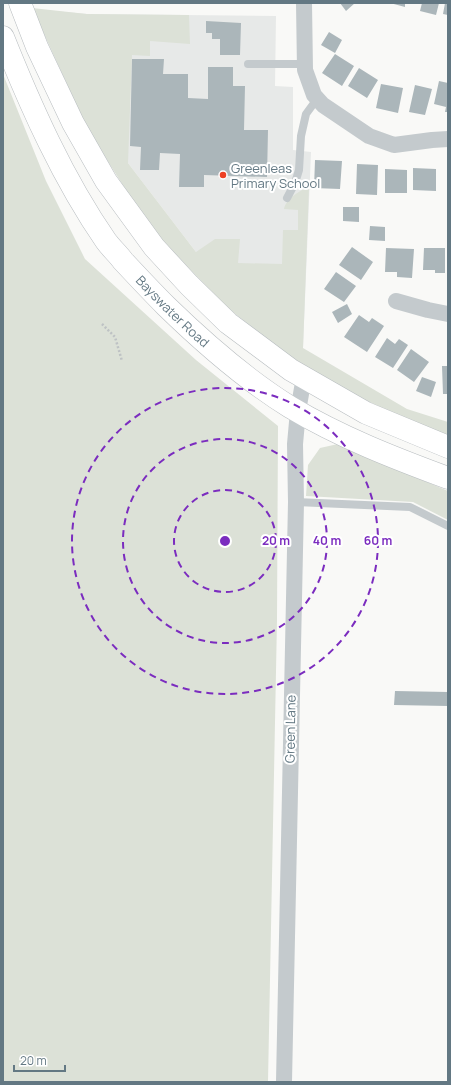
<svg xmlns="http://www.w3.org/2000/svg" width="451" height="1085" font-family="Manrope,sans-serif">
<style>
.built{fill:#e7e9e8}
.green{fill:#dce1d7}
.building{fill:#abb6ba}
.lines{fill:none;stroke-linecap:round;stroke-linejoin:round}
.primary-casing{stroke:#b8bdc0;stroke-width:23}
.path{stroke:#bec2c4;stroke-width:2.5;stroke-dasharray:2 2;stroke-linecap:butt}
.service{stroke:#c4cacd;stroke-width:8}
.minor{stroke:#c4cacd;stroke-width:16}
.primary{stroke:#fff;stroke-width:22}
.ring{fill:none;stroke:#7b2cbf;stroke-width:2;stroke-dasharray:7 5}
.poi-dot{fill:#ed3f23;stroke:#fff;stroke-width:1.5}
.labels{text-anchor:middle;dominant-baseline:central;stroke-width:4;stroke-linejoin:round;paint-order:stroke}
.poi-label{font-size:13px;fill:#637883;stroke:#fff;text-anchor:start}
.street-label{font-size:13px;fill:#637883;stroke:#fff}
.centre{fill:#7b2cbf;stroke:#fff;stroke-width:2}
.ring-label{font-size:12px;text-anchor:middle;font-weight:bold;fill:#7b2cbf;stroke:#fff;stroke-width:4;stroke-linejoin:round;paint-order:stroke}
</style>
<rect width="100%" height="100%" fill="#f9f9f7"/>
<path class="built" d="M43,10L87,14L276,16L275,86L293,87V150L311,152L303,348L196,252L128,163Z"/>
<path class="green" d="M32,8L87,14L189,15L190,44L150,41V56L132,55L128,163L196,252L215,239H240L238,263L282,264L283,230H298V210L284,209C286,199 300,190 309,187L303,348L407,409L448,422V436L394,414L339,387L285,353L229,309L162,241L131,198L88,130Z
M3,74L46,181L85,259L196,360L278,426L277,620L268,1082H3Z
M338,444L448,491V520L413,502L306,496L308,465L320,448Z"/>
<path class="building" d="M340,3H355L346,11Z
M390,3H405V7Z
M422,3H439L436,15L420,11Z
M445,3H448V15L443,14Z
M206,21L241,23L240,55H220V39H212V33H206Z
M329,32L342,40L335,53L321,45Z
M335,54L354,66L342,86L322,73Z
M132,59H164L163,74H188V98L208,99V67H233V86H245L244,130H268L267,177L204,175V187H179L180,154L160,153L159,170H140L141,147L130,146Z
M359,68L378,80L367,98L348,86Z
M439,81L448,83V112H445L446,107L434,104Z
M381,84L403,88L398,113L376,108Z
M415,85L432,89L425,115L409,112Z
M315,160L342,161L340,189L314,188Z
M357,164L378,165L377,195L356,194Z
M413,168L436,169V191L413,190Z
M385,169L407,170V193H385Z
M343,207H359V222L343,221Z
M370,226L385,227V241L369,240Z
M352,247L373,262L361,280L339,265Z
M386,248L414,249L412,278L397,277V272H385Z
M424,248H445V273H435V270H423Z
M336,272L356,286L344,302L324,289Z
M347,304L352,314L338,323L332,312Z
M359,315L369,322L372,318L384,326L367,352L344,337Z
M387,338L395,344L399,339L408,345L393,368L375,357Z
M411,349L429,362L414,382L397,370Z
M442,366H448V394H443Z
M422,377L436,382L431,397L416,391Z
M395,691L448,692V706L394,705Z"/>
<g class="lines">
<g class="primary-casing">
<g id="primary">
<path d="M20,3L37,47L73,123L106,181L154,247L189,285L228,323L291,370L366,413L448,447"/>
<path id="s1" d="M3,37C31,107 63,179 106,241C111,248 118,254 123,261C137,276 151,291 166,306C204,343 245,379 290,407C340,437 394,458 448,478"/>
</g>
</g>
<path class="path" d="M102,324L115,337L122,361"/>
<path class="service" d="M248,64H305
M287,198L295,183L299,170L301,136L306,114L317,99
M296,502L410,507L448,526"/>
<path class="minor" d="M304,3L305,70L314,95L323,105L369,136L394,145L432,140L448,139
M396,301L428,310L448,314
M284,1082L296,502L295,444L298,411L304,377"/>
<use href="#primary" class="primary"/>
</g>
<g class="ring">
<circle cx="225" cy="541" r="51"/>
<circle cx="225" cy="541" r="102"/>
<circle cx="225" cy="541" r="153"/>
</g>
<circle class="poi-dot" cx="223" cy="175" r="4"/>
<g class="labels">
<g class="poi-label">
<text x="231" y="168">Greenleas<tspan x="231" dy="15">Primary School</tspan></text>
</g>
<g class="street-label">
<text stroke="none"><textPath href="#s1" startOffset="326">Bayswater Road</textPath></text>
<text transform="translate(290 729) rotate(-89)">Green Lane</text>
</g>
</g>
<circle cx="225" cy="541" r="6" class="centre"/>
<g class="ring-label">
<text x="276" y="545">20 m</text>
<text x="327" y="545">40 m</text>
<text x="378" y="545">60 m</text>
</g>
<rect width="451" height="1085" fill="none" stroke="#637883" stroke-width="8"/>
<path d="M14 1065v6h51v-6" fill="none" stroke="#637883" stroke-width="2"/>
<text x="20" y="1065" font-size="12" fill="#637883" stroke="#ffffff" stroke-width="3" paint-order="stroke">20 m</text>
</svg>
